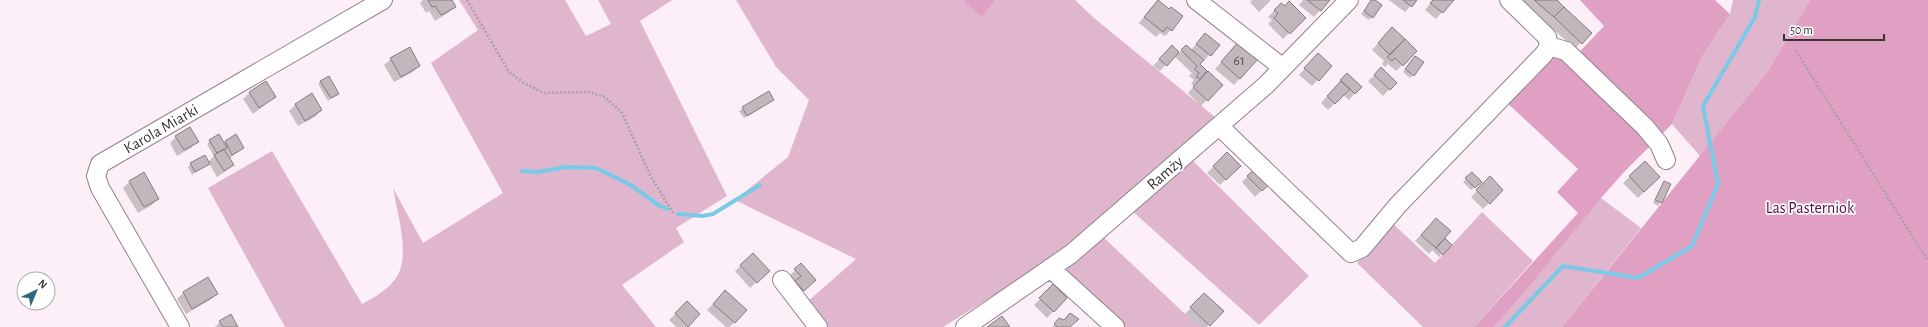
<svg xmlns="http://www.w3.org/2000/svg" width="1928" height="327" font-family="'Alegreya Sans',sans-serif">
<style>
.green{fill:#dfb6cd}
.forest{fill:#e0a0c4}
.shadow{fill:#0003}
.lines{fill:none;stroke-linecap:round;stroke-linejoin:round}
.stream{stroke:#78cae6;stroke-width:4}
.building{fill:#c3b7bd;stroke:#877b81}
.minor-casing{stroke:#90848a;stroke-width:20}
.path{stroke:#a99fa5;stroke-width:2.5;stroke-dasharray:2 2;stroke-linecap:butt}
.minor{stroke:#fff;stroke-width:18}
.labels{text-anchor:middle;dominant-baseline:central;stroke-width:3.5;stroke-linejoin:round;paint-order:stroke}
.number-label{font-size:14px;fill:#5b5458}
.street-label{font-size:16px;fill:#383336;stroke:#fff}
.park-label{font-size:16px;fill:#5b1043;stroke:#fff}
</style>
<rect width="100%" height="100%" fill="#fdeff7"/>
<path class="green" d="M459,0H565L586,36L611,24L598,0H672L640,21L727,196L676,228L684,242L622,285L656,327H285L208,188L272,151L362,304C375,297 395,286 400,270C408,247 397,212 393,188L423,243L503,193L431,63L478,30Z
M736,0H963L982,16L995,0H1075L1094,18L1215,117L1129,198L1069,249L943,327H825L806,303L856,259L735,200L788,157L809,100L776,67Z
M1733,0H1810L1768,71L1700,156L1672,124L1702,57L1730,14Z
M1189,157L1309,276L1259,325L1130,209Z
M1601,198L1641,228L1562,327H1481Z
M1482,212L1533,261L1474,327H1423L1357,263L1389,220L1435,263Z
M1102,236L1199,327H1125L1060,267Z"/>
<path class="forest" d="M963,0H995L982,17Z
M1580,0H1715L1730,14L1702,57L1672,124L1625,171L1601,198L1526,290L1493,327H1474L1578,213L1557,192L1578,169L1503,99L1552,49L1568,64L1604,26Z
M1810,0H1928V327H1562L1768,71Z"/>
<path class="shadow" d="M423,0H451L455,7L448,13L435,21L429,11L426,13L420,3Z
M1252,0H1271L1259,12L1250,2Z
M1303,0H1329L1314,17L1299,5Z
M1373,0L1372,17L1369,20L1361,14Z
M1389,0H1416L1405,12Z
M1433,0H1453L1436,19L1425,10Z
M1521,0H1555L1590,33L1575,49Z
M1281,4L1304,18L1283,39L1268,24L1272,20L1268,17Z
M1152,7L1169,10L1171,30L1165,36L1160,33L1156,37L1139,23Z
M1392,29L1416,51L1396,71L1388,64L1385,67L1382,64L1384,61L1372,50Z
M1199,41L1218,45L1204,61L1202,60L1198,64L1222,85L1201,106L1188,93L1194,86L1191,84L1194,80L1189,76L1192,73L1174,56L1160,71L1153,66L1172,46L1179,53L1186,46L1191,50Z
M1232,50L1240,78L1234,85L1215,69Z
M391,59L419,66L413,72L394,82L384,65Z
M1312,60L1331,66L1312,86L1299,75Z
M1413,60V75L1410,78L1403,72Z
M1381,69L1395,83L1383,96L1368,81Z
M1347,74L1360,87L1349,100L1343,95L1328,110L1321,103Z
M321,81L338,94L328,101L318,84Z
M265,82L275,97L253,114L243,99L249,93Z
M769,93L773,100L744,118L739,111Z
M311,95L321,110L315,117L298,126L289,111L295,105Z
M236,136L243,148L229,159L232,165L226,171L217,177L209,163L192,175L188,167L191,164L204,156L208,162L214,156L207,144L210,141L223,143Z
M176,137L197,141L191,148L177,156L170,143Z
M1227,153L1239,166L1220,185L1207,173Z
M1645,162L1659,177L1638,198L1623,183Z
M1472,173L1480,182L1471,190L1463,182Z
M1248,176L1264,188L1255,197L1242,182Z
M1490,178L1502,190L1483,209L1471,197Z
M129,182L158,199L152,205L138,213L123,188Z
M1664,182L1670,184L1658,206L1653,203Z
M1430,225L1450,245L1439,257L1432,250L1429,254L1415,241Z
M753,254L768,271L750,288L735,271Z
M801,265L809,286L797,296L790,288L795,282L789,276Z
M208,279L216,294L210,300L186,314L177,299L183,293Z
M1053,286L1066,298L1047,318L1034,305Z
M1204,294L1222,311L1207,327H1199L1185,314Z
M719,298L745,310L730,327H726L707,310Z
M687,302L699,314L686,327H676L669,320Z
M1060,319L1069,327H1052Z
M220,322L237,327H215Z"/>
<g class="lines">
<path class="stream" d="M522,171L537,172L567,167L596,168L629,184L660,206L668,209
M678,214L702,216L713,214L760,185
M1505,327L1563,266L1638,278L1692,246L1718,184L1703,106L1755,17L1759,0"/>
</g>
<path class="building" d="M428,0H452L456,7L441,15L435,6L432,7Z
M1158,0L1169,9L1171,7L1183,16L1172,31L1167,27L1163,32L1144,17Z
M1307,0H1330L1321,11Z
M1371,0H1375L1382,5L1373,18L1364,11Z
M1403,0H1417L1412,7Z
M1433,0H1454L1443,13L1430,3Z
M1534,0H1557L1564,7L1554,17Z
M1289,1L1306,18L1290,34L1274,18L1278,13L1274,10L1281,3L1285,6Z
M1564,7L1592,33L1582,44L1554,17Z
M1392,27L1405,39L1390,55L1378,43Z
M1205,33L1220,45L1211,56L1196,44Z
M1405,39L1417,51L1403,66L1395,58L1392,61L1387,57Z
M1238,42L1258,59L1240,79L1221,62Z
M1172,45L1179,52L1167,66L1159,59Z
M1186,45L1204,60L1200,64L1207,71L1200,79L1196,77L1199,73L1194,69L1197,66L1181,50Z
M410,47L420,66L401,77L390,58Z
M1318,53L1332,66L1319,81L1304,68Z
M1415,56L1424,62L1414,76L1405,69Z
M1381,67L1397,83L1390,90L1374,75Z
M1208,71L1223,85L1208,101L1193,87Z
M1347,73L1362,87L1355,94L1340,80Z
M329,76L339,94L331,98L320,81Z
M266,81L276,97L259,108L249,92Z
M1341,81L1350,89L1335,104L1327,96Z
M769,91L774,100L747,116L742,107Z
M312,93L322,110L305,121L295,104Z
M190,127L199,142L184,150L175,136Z
M219,134L227,148L217,153L209,140Z
M236,134L244,148L232,155L225,141Z
M224,149L234,165L224,171L214,155Z
M1227,152L1241,166L1226,180L1213,166Z
M205,155L210,164L195,172L190,163Z
M1645,161L1660,177L1644,192L1629,176Z
M1257,167L1272,182L1262,191L1247,176Z
M144,172L159,199L144,207L129,181Z
M1472,172L1482,182L1475,188L1465,178Z
M1490,176L1503,190L1490,204L1476,190Z
M1664,181L1671,184L1662,203L1655,200Z
M1436,218L1451,231L1436,248L1421,235Z
M1445,238L1452,245L1443,255L1436,248Z
M753,253L770,271L757,283L740,265Z
M801,263L816,280L804,291L795,281L801,276L794,269Z
M208,277L218,294L192,309L183,292Z
M1053,284L1067,298L1054,312L1039,298Z
M725,290L747,310L735,323L713,304Z
M1204,293L1224,311L1210,326L1190,307Z
M687,301L700,314L688,327L675,313Z
M1070,313L1079,319L1070,327H1058L1054,324L1059,318L1064,320Z
M231,314L238,327H223L219,321Z
M1002,316L1010,327H987Z"/>
<g class="lines">
<g class="minor-casing">
<path id="minor" d="M1196,0L1283,68
M1549,46L1566,51L1645,127L1659,144L1666,160
M1219,126L1351,253L1362,248L1398,205L1544,54L1549,46L1547,37L1509,0
M1050,268L1115,327
M782,280L818,327
M180,327L100,188L96,176L100,164L383,0
M965,327L1071,254L1266,85L1349,0"/>
</g>
<path class="path" d="M467,0L509,72L524,83L544,93L589,92L605,97L622,113L650,175L673,213
M1796,51L1928,261"/>
<use href="#minor" class="minor"/>
</g>
<g class="labels">
<g class="number-label">
<text x="1239" y="61">61</text>
</g>
<g class="street-label">
<text transform="translate(161 129) rotate(-30)">Karola Miarki</text>
<text transform="translate(1165 173) rotate(-41)">Ramży</text>
</g>
<g class="park-label">
<text x="1810" y="208">Las Pasterniok</text>
</g>
</g>
<g transform="translate(36 291) rotate(44)"><circle r="19" fill="#ffffff" stroke="#afadaf"/>
<path d="M0-3L7 15L0 10L-7 15Z" fill="#2b6a7f"/>
<text y="-6" font-size="11" font-weight="bold" text-anchor="middle" fill="#383336">N</text>
</g>
<path d="M1784 34v6h100v-6" fill="none" stroke="#383336" stroke-width="2"/>
<text x="1790" y="34" font-size="12" fill="#383336" stroke="#ffffff" stroke-width="3" paint-order="stroke">50 m</text>
</svg>
